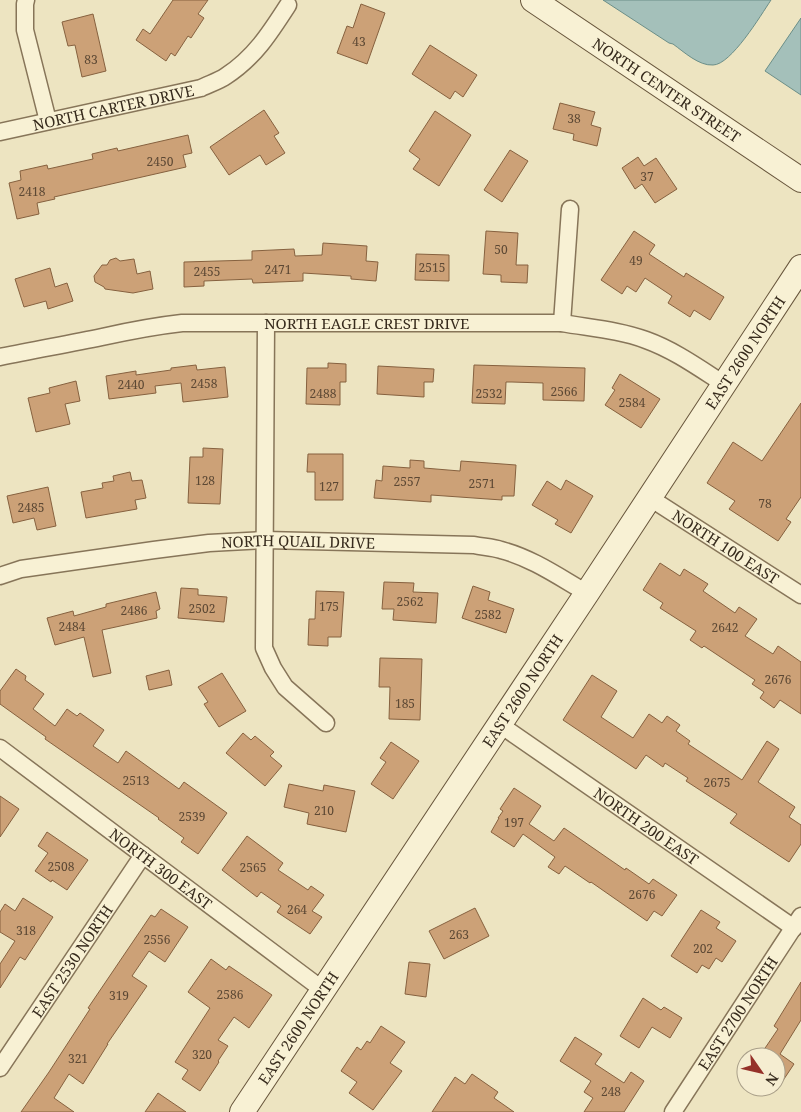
<svg xmlns="http://www.w3.org/2000/svg" width="801" height="1112" font-family="'Noto Serif',serif">
<style>
.water{fill:#a4c0ba;stroke:#6b8e88}
.building{fill:#cca177;stroke:#86613f}
.lines{fill:none;stroke-linecap:round;stroke-linejoin:round}
.street-casing{stroke:#877559;stroke-width:19}
.secondary-casing{stroke:#68563c;stroke-width:26}
.street{stroke:#f8f1d4;stroke-width:16}
.secondary{stroke:#f8f1d4;stroke-width:24}
.labels{text-anchor:middle;dominant-baseline:central;stroke-width:5;stroke-linejoin:round;paint-order:stroke}
.number-label{font-size:12px;fill:#5c4834}
.street-label{font-size:15px;fill:#372b1d;stroke:#f5edd1}
</style>
<rect width="100%" height="100%" fill="#ede4c1"/>
<path class="water" d="M603,0H771C761,15 731,65 713,65C699,66 684,52 673,44L669,43Z
M801,18V95L765,71Z"/>
<path class="building" d="M173,0H208L198,14L204,18L191,38L188,36L175,56L171,53L166,61L136,40L143,29L150,34Z
M361,4L385,13L367,64L337,53L347,26L353,28Z
M93,14L106,71L82,77L75,45L68,46L62,22Z
M430,45L477,75L463,97L455,91L450,99L412,74Z
M560,103L595,112L591,125L601,128L597,146L573,140L574,134L553,129Z
M264,110L279,133L274,136L285,153L266,165L260,155L229,175L210,147Z
M435,111L471,135L439,186L413,169L420,159L409,151Z
M188,135L192,153L183,155L186,167L54,197L55,199L37,203L39,214L17,219L9,183L21,180L20,171L47,165L48,169L93,159L92,154L117,148L118,151Z
M510,150L528,161L502,202L484,190Z
M638,157L644,166L656,158L677,189L655,203L642,184L635,189L622,168Z
M486,231L518,233L516,265H528L527,283L501,282V275L483,274Z
M634,231L655,245L649,254L684,277L686,273L724,297L710,320L694,310L690,317L668,303L672,296L645,278L636,292L627,286L622,294L601,280Z
M323,243L367,246L366,261L378,262L376,281L351,279V276L303,273V281L253,283L252,279L204,281V286L184,287V262L252,260V251L294,249L295,256L322,255Z
M416,254L449,255V281L415,280Z
M116,258L120,261L134,259L137,274L150,271L153,289L133,293L105,289L104,287L95,282L94,276L102,265H107L110,260Z
M50,268L55,287L67,283L73,301L48,309L46,301L24,307L15,279Z
M328,363L346,364V382H340V405L306,404L307,368H328Z
M196,365L197,370L225,367L228,397L183,402L181,383L155,386L156,393L109,399L106,376L136,371V375L171,370V368Z
M474,365L585,368L584,401L543,400V383L512,382H506L505,404L472,403Z
M378,366L434,369L433,382H424V397L377,394Z
M620,374L660,399L641,428L605,405L615,390L612,388Z
M76,381L80,401L65,404L70,424L36,432L28,398L50,393L49,388Z
M801,403V497L786,519L791,522L778,541L729,509L735,501L707,483L733,442L762,461Z
M203,448L223,449L220,504L188,503L190,457H203Z
M308,454H343V500H315V472H307Z
M410,460L424,461V468L460,471L461,461L516,465L514,496H502V500L431,495V502L374,498L376,480L382,481L383,466L410,468Z
M130,472L132,481L142,480L146,498L135,500L137,509L86,518L81,492L103,488L102,483L114,481L113,476Z
M566,480L593,496L571,533L555,524L558,520L532,505L547,481L561,490Z
M48,487L56,526L37,530L34,518L13,523L7,496Z
M660,563L680,576L684,569L708,584L703,591L735,613L739,607L757,619L745,636L773,654L778,646L801,662V714L780,700L774,708L760,698L764,692L752,684L755,680L704,646L702,648L690,640L696,631L660,608L663,603L643,590Z
M384,582L414,583L413,592L438,593L436,623L393,620L394,609H382Z
M473,586L490,592L488,600L514,609L506,633L462,618Z
M181,588L198,589V595L227,597L224,622L178,618Z
M316,591L344,592L341,637H328V646L308,645L309,619H315Z
M156,592L160,609L156,611L157,618L102,630L111,673L93,677L84,637L55,645L47,618L73,611L74,616L106,607V604Z
M380,658L422,659L420,720L389,719L390,687H379Z
M16,669L26,676L25,680L44,694L33,709L55,726L67,709L77,716L80,713L104,730L93,746L118,763L126,751L179,789L184,782L227,813L198,854L181,842L184,838L158,819L159,818L45,739L46,737L0,704V691Z
M169,670L172,685L149,690L146,676Z
M222,673L246,711L219,727L204,704L208,702L198,687Z
M592,675L617,691L601,717L633,738L649,714L662,723L667,716L680,725L676,731L690,741L688,744L742,780L767,741L779,749L758,782L795,807L789,817L801,825V844L789,862L730,823L737,814L686,781L688,778L665,763L663,767L646,755L636,769L563,720Z
M243,733L251,740L255,736L274,752L270,756L282,766L265,786L226,753Z
M391,742L419,761L393,799L371,784L386,762L380,758Z
M289,784L323,791L324,785L355,791L346,832L307,824L309,813L284,807Z
M514,788L541,806L529,824L554,841L564,828L625,870L626,868L649,884L653,879L677,895L662,916L654,911L647,921L591,882L590,883L565,866L559,874L548,867L555,857L523,834L514,847L491,832L499,818H498L503,811L500,809Z
M0,796L19,809L0,837Z
M47,832L88,860L67,890L52,880L51,882L35,871L48,853L38,846Z
M247,836L283,863L278,870L308,890L311,886L324,895L312,911L322,917L310,934L277,912L281,906L261,892L257,897L222,870Z
M23,898L53,917L25,960L20,957L0,988V964L15,941L0,932V912L5,904L15,911Z
M475,908L489,936L444,959L429,931Z
M161,909L188,927L165,962L149,951L132,976L147,986L107,1044H108L83,1084L69,1074L54,1098L74,1112H21L49,1072L90,1009L88,1008L151,915L155,917Z
M701,910L720,922L716,928L736,941L722,962L716,958L709,969L702,965L697,973L671,956Z
M211,959L226,970L229,966L272,995L249,1028L234,1017L218,1040L228,1046L218,1061L219,1062L200,1091L182,1079L188,1070L175,1062L210,1008L188,992Z
M409,962L430,964L426,997L405,994Z
M801,982V1020L780,1054L794,1064L776,1091V1057H759L778,1029L774,1026Z
M643,998L661,1010L664,1007L682,1018L670,1038L652,1027L639,1048L620,1036Z
M381,1026L405,1042L390,1063L402,1071L373,1110L349,1093L357,1082L341,1071L357,1047L361,1050L367,1041L370,1043Z
M575,1037L602,1054L595,1064L624,1083L631,1072L644,1081L624,1112H584L593,1098L584,1092L591,1081L560,1061Z
M472,1074L498,1092L494,1098L514,1112H432L455,1077L465,1084Z
M158,1093L186,1112H145Z"/>
<g class="lines">
<g class="street-casing">
<g id="street">
<path d="M26,0L25,4V30L48,121"/>
<path id="s1" d="M0,132L201,88C209,84 219,81 226,76C254,58 270,33 288,5"/>
<path d="M266,323L264,648L273,668L285,687L326,723"/>
<path d="M562,323L570,209"/>
<path id="s2" d="M0,357C34,350 68,344 102,337C129,331 155,326 182,323H562C590,328 619,330 646,340C674,350 699,368 724,384"/>
<path id="s3" d="M650,498L801,595"/>
<path id="s4" d="M0,576L21,569L154,550L209,543L265,540L474,545C483,547 492,547 501,550C532,558 559,577 587,593"/>
<path id="s5" d="M499,724L794,928"/>
<path id="s6" d="M0,748L323,990"/>
<path id="s7" d="M0,1068L143,855"/>
<path id="s8" d="M673,1112L801,916"/>
</g>
</g>
<g class="secondary-casing">
<g id="secondary">
<path id="s9" d="M533,0L801,180"/>
<path id="s10" d="M242,1112L587,593L801,267"/>
</g>
</g>
<use href="#street" class="street"/>
<use href="#secondary" class="secondary"/>
</g>
<g class="labels">
<g class="number-label">
<text x="359" y="41">43</text>
<text x="91" y="59">83</text>
<text x="574" y="118">38</text>
<text x="160" y="161">2450</text>
<text x="647" y="176">37</text>
<text x="32" y="191">2418</text>
<text x="501" y="249">50</text>
<text x="636" y="260">49</text>
<text x="432" y="267">2515</text>
<text x="278" y="269">2471</text>
<text x="207" y="271">2455</text>
<text x="204" y="383">2458</text>
<text x="131" y="384">2440</text>
<text x="564" y="391">2566</text>
<text x="323" y="393">2488</text>
<text x="489" y="393">2532</text>
<text x="632" y="402">2584</text>
<text x="205" y="480">128</text>
<text x="407" y="481">2557</text>
<text x="482" y="483">2571</text>
<text x="329" y="486">127</text>
<text x="765" y="503">78</text>
<text x="31" y="507">2485</text>
<text x="410" y="601">2562</text>
<text x="329" y="606">175</text>
<text x="202" y="608">2502</text>
<text x="134" y="610">2486</text>
<text x="488" y="614">2582</text>
<text x="72" y="626">2484</text>
<text x="725" y="627">2642</text>
<text x="778" y="679">2676</text>
<text x="405" y="703">185</text>
<text x="136" y="780">2513</text>
<text x="717" y="782">2675</text>
<text x="324" y="810">210</text>
<text x="192" y="816">2539</text>
<text x="514" y="822">197</text>
<text x="61" y="866">2508</text>
<text x="253" y="867">2565</text>
<text x="642" y="894">2676</text>
<text x="297" y="909">264</text>
<text x="26" y="930">318</text>
<text x="459" y="934">263</text>
<text x="157" y="939">2556</text>
<text x="703" y="948">202</text>
<text x="230" y="994">2586</text>
<text x="119" y="995">319</text>
<text x="202" y="1054">320</text>
<text x="78" y="1058">321</text>
<text x="611" y="1091">248</text>
</g>
<g class="street-label">
<text stroke="none"><textPath href="#s9" startOffset="161">NORTH CENTER STREET</textPath></text>
<text stroke="none"><textPath href="#s1" startOffset="116">NORTH CARTER DRIVE</textPath></text>
<text stroke="none"><textPath href="#s2" startOffset="370">NORTH EAGLE CREST DRIVE</textPath></text>
<text stroke="none"><textPath href="#s10" startOffset="911">EAST 2600 NORTH</textPath></text>
<text stroke="none"><textPath href="#s4" startOffset="301">NORTH QUAIL DRIVE</textPath></text>
<text stroke="none"><textPath href="#s3" startOffset="90">NORTH 100 EAST</textPath></text>
<text stroke="none"><textPath href="#s10" startOffset="506">EAST 2600 NORTH</textPath></text>
<text stroke="none"><textPath href="#s5" startOffset="179">NORTH 200 EAST</textPath></text>
<text stroke="none"><textPath href="#s6" startOffset="201">NORTH 300 EAST</textPath></text>
<text stroke="none"><textPath href="#s7" startOffset="129">EAST 2530 NORTH</textPath></text>
<text stroke="none"><textPath href="#s8" startOffset="118">EAST 2700 NORTH</textPath></text>
<text stroke="none"><textPath href="#s10" startOffset="101">EAST 2600 NORTH</textPath></text>
</g>
</g>
<g transform="translate(761 1072) rotate(124)"><circle r="24" fill="#f5edd1" stroke="#a99f89"/>
<path d="M0-4L9 19L0 12L-9 19Z" fill="#953129"/>
<text y="-8" font-size="14" font-weight="bold" text-anchor="middle" fill="#372b1d">N</text>
</g>
</svg>
